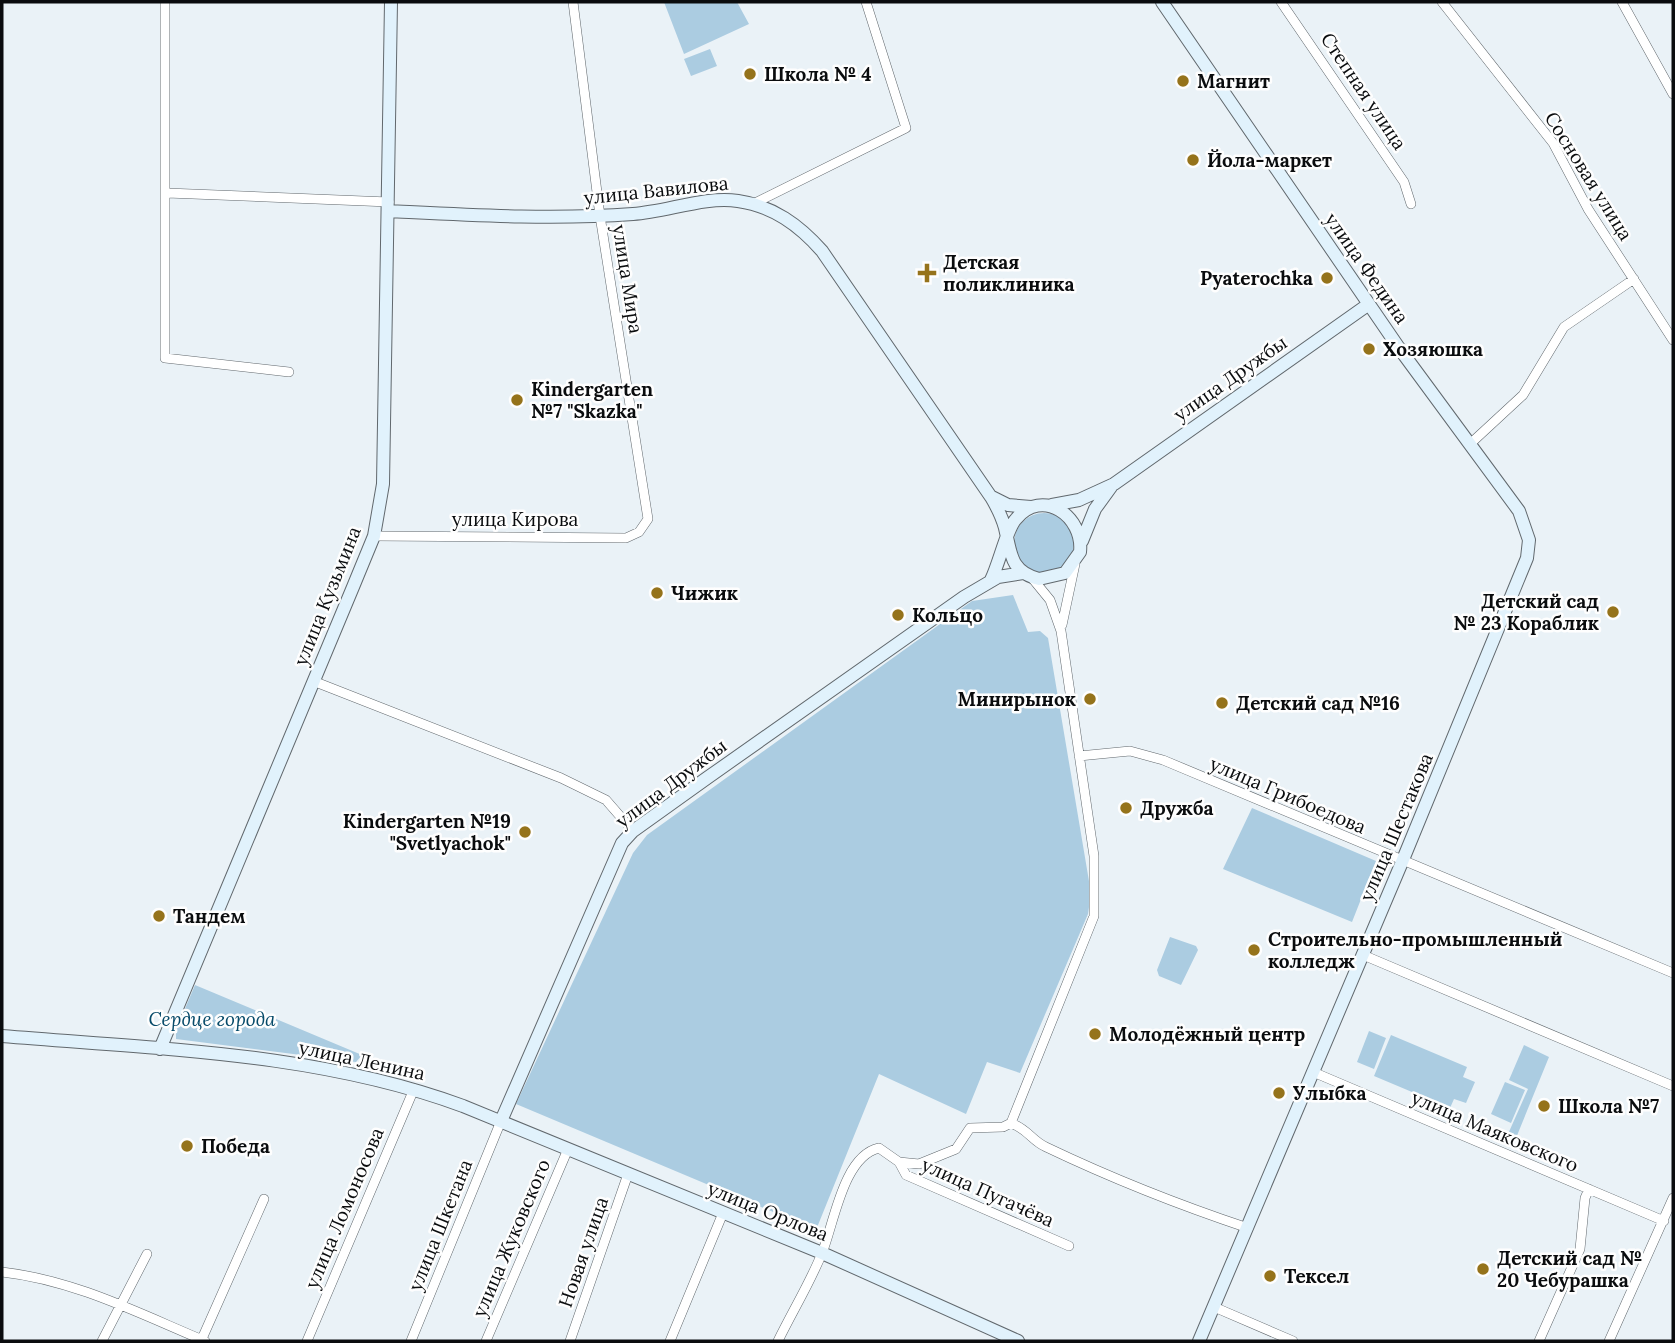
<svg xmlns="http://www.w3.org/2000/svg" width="1675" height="1343" font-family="Lora,serif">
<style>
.green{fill:#abcce1}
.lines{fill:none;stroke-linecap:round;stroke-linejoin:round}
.street-casing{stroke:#61686d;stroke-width:10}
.secondary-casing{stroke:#61686d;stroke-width:14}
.street{stroke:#fff;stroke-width:9}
.secondary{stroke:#e1f2fc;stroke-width:12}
.poi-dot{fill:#95731b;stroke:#fefefe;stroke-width:2.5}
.labels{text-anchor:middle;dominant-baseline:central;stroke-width:5;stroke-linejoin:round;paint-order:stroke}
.poi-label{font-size:19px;font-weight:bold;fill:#0a0c0e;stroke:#fefefe;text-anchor:start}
.street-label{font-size:19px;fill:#0a0c0e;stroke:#fefefe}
.park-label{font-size:19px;font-style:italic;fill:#064a69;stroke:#fefefe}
</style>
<rect width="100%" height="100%" fill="#eaf2f7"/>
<path class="green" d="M664,2H737L749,24L684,54Z
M710,49L717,66L691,76L684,59Z
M1014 543a30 30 0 1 1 60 0a30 30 0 1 1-60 0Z
M1013,595L1028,632L1040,631L1048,638L1091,893L1088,914L1020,1073L987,1062L966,1114L879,1074L816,1230L516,1104L633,853L647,835L972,601Z
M1252,808L1376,861L1352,922L1223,869Z
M1170,937L1196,946L1198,950L1181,985L1159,976L1157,970Z
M195,985L362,1055L356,1062L176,1039V1030Z
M1369,1031L1386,1038L1374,1069L1357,1062Z
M1391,1035L1467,1067L1463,1077L1475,1082L1466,1103L1454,1099L1450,1108L1374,1076Z
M1524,1045L1549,1057L1516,1138L1508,1134L1528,1089L1509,1080Z
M1505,1082L1525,1090L1511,1123L1491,1114Z"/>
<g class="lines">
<g class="street-casing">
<path id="street" d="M165,2V358L289,372
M1281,2L1404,182L1411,204
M1442,2L1553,143L1588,209L1673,340
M1622,2L1673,94
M167,193L389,202
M753,204L906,128L866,2
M1470,444L1523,395L1564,327L1634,279
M374,536L626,538L639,532L648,519L600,216L573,2
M1062,625L1075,564
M313,681L561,778L606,800L633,831
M1079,756L1130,751L1163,760L1673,973
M1363,955L1673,1086
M1313,1072L1664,1221
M1011,1123L1094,916V856L1061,631L1050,600L1032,578
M1011,1123C1029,1130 1031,1140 1046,1147C1111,1178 1179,1205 1248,1228
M899,1162L906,1175L1069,1246
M2,1272C74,1280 138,1313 205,1341
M1214,1307L1293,1341
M102,1341L147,1254
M201,1341L264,1199
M307,1341L414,1089
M411,1341L501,1121
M486,1341L568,1149
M570,1341L628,1174
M670,1341L723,1213
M778,1341C792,1312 810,1283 822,1253C834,1224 843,1156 879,1148L899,1162L919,1164L956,1149L970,1128L1003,1127L1011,1123
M1539,1341L1580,1249L1585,1198L1589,1189
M1609,1341L1673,1198"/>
</g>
<g class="secondary-casing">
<path id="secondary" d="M1162,2L1399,348L1519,511L1529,540L1527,558L1402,862L1199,1341
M389,211C470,215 551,220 633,214C667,212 704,196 738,201C773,206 799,225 822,251L991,497C997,507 1002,517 1005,528C1011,553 1010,572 1039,579L1065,573L1080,552C1084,516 1042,487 1016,519C1007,528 999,564 991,580
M992,497L1008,505L1031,507
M1052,505L1079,500L1114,484L1369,304
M1082,541L1095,509L1111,487
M2,1036C156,1049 317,1052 463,1106L822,1253L1018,1341
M160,1049L353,587L374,536L383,484L391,2
M501,1121L622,843L633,831L707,778L964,597L998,577L1023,573"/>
</g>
<use href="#street" class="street"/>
<use href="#secondary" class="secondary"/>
</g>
<g class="poi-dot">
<circle cx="750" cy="74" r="7"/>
<circle cx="1183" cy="81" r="7"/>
<circle cx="1193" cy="160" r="7"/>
<path d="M923.5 262.5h7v7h7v7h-7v7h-7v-7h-7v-7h7z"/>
<circle cx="1327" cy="278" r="7"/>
<circle cx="1369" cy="349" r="7"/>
<circle cx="517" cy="400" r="7"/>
<circle cx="657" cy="593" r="7"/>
<circle cx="1613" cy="612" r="7"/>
<circle cx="898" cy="615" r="7"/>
<circle cx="1090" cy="699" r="7"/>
<circle cx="1222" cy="703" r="7"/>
<circle cx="1126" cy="808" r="7"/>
<circle cx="525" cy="832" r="7"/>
<circle cx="159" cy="916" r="7"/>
<circle cx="1254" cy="950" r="7"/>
<circle cx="1095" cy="1034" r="7"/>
<circle cx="1279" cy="1093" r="7"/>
<circle cx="1544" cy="1106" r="7"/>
<circle cx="187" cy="1146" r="7"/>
<circle cx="1483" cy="1269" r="7"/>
<circle cx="1270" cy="1276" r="7"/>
</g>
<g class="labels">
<g class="poi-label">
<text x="764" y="74">Школа № 4</text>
<text x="1197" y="81">Магнит</text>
<text x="1207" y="160">Йола-маркет</text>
<text x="943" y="262">Детская<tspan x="943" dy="22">поликлиника</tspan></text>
<text x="1313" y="278" text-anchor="end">Pyaterochka</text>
<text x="1383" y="349">Хозяюшка</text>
<text x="531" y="389">Kindergarten<tspan x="531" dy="22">№7 "Skazka"</tspan></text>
<text x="671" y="593">Чижик</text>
<text x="1599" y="601" text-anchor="end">Детский сад<tspan x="1599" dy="22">№ 23 Кораблик</tspan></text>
<text x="912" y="615">Кольцо</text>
<text x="1076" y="699" text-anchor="end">Минирынок</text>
<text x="1236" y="703">Детский сад №16</text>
<text x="1140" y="808">Дружба</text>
<text x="511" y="821" text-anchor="end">Kindergarten №19<tspan x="511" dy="22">"Svetlyachok"</tspan></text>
<text x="173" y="916">Тандем</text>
<text x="1268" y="939">Строительно-промышленный<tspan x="1268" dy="22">колледж</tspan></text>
<text x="1109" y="1034">Молодёжный центр</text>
<text x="1293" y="1093">Улыбка</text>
<text x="1558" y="1106">Школа №7</text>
<text x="201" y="1146">Победа</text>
<text x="1497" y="1258">Детский сад №<tspan x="1497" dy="22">20 Чебурашка</tspan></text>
<text x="1284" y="1276">Тексел</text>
</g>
<g class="street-label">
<text transform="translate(1364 91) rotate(56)">Степная улица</text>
<text transform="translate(1589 176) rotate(58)">Сосновая улица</text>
<text transform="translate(656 190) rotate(-6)">улица Вавилова</text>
<text transform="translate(1367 268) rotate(55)">улица Федина</text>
<text transform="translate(628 279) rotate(81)">улица Мира</text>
<text transform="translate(1230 378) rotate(-35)">улица Дружбы</text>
<text x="515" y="519">улица Кирова</text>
<text transform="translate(327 596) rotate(-68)">улица Кузьмина</text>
<text transform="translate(671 783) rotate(-37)">улица Дружбы</text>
<text transform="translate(1288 795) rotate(23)">улица Грибоедова</text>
<text transform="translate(1396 827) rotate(-67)">улица Шестакова</text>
<text transform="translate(362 1060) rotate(12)">улица Ленина</text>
<text transform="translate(1495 1131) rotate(23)">улица Маяковского</text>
<text transform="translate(988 1192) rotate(24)">улица Пугачёва</text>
<text transform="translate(344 1208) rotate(-67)">улица Ломоносова</text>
<text transform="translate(768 1211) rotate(22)">улица Орлова</text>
<text transform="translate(440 1225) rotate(-68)">улица Шкетана</text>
<text transform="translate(511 1238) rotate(-67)">улица Жуковского</text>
<text transform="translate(583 1252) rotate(-71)">Новая улица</text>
</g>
<g class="park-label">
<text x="212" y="1019">Сердце города</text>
</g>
</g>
<rect width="1675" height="1343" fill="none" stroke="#0a0c0e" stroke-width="7"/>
</svg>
